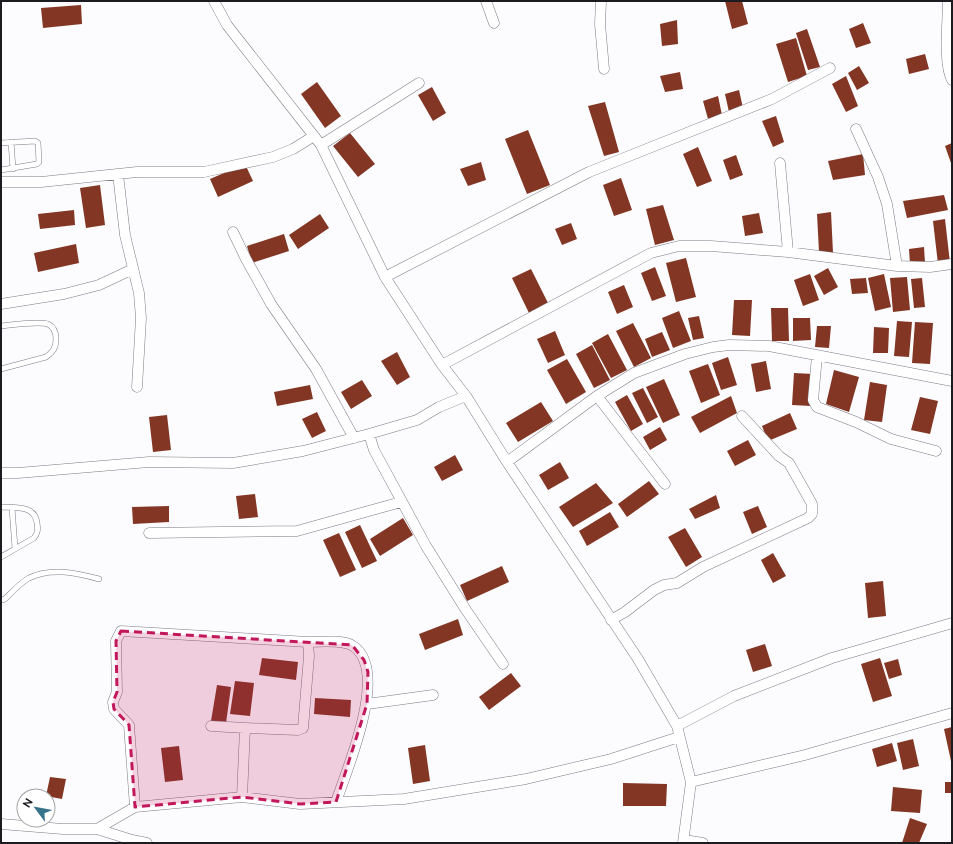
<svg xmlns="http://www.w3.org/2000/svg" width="953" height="844" font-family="Raleway,sans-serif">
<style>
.building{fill:#823623}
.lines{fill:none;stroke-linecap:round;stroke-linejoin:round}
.lane-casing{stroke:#7d7b85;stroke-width:6}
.street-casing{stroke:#7d7b85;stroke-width:11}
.lane{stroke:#fff;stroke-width:5}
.street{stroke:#fff;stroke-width:10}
.marked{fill:#c2185b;fill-opacity:0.2;stroke:#c2185b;stroke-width:3;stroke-dasharray:8 5;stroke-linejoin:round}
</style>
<rect width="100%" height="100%" fill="#fcfbfd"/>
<path class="building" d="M725,1H742L748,24L732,29Z
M81,5L82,24L43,28L41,8Z
M677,20L678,44L662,46L660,24Z
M863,23L871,43L856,48L849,29Z
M807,29L820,67L808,70L796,33Z
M796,38L807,76L788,82L776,44Z
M925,54L929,69L909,74L906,59Z
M859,66L869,83L857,90L848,73Z
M680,72L683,89L665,92L660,76Z
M846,76L858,106L846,112L832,84Z
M317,82L341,116L325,128L301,94Z
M432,87L446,113L433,121L418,95Z
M739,90L743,108L729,112L725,94Z
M718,96L722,115L708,119L703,101Z
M605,102L619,152L604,156L588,106Z
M776,116L784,142L773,147L762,121Z
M528,130L550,185L527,194L505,139Z
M350,133L375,164L358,177L333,146Z
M952,143V162L951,163L945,146Z
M698,147L712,181L697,187L683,154Z
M863,154L865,175L833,180L828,161Z
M736,155L743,175L730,180L723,160Z
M481,162L486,180L468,186L460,169Z
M245,164L253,181L218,197L210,179Z
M621,178L632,210L614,216L603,185Z
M100,185L105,225L86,228L80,188Z
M944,195L948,210L907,218L903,201Z
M663,205L674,240L655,245L646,209Z
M74,210L75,225L40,229L38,214Z
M831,212L833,253L819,252L817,214Z
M759,213L763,233L745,236L742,216Z
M320,214L329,228L298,249L289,235Z
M945,219L950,263L938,264L933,221Z
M571,223L577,239L562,245L555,229Z
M284,234L289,251L252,263L247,246Z
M76,244L79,263L38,272L34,253Z
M924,247L925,263L910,264L909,249Z
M686,258L696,297L676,302L666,263Z
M655,267L666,296L652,301L641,273Z
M828,268L838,287L824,295L814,276Z
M531,269L548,303L529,313L512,278Z
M810,274L819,300L803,306L794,280Z
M884,274L891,307L875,311L868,278Z
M907,277L910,310L893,312L890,278Z
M866,278L868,293L852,294L850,279Z
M922,278L925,307L914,308L911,279Z
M624,285L633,307L617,314L608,292Z
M734,300H752L750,336L732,335Z
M771,308H788L789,341H772Z
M679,311L691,341L673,348L662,318Z
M699,316L704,338L693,340L688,318Z
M793,318H810L811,340L793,341Z
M897,321L912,322L909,357L894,356Z
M915,322L933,323L930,364L912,363Z
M633,323L651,358L634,367L616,331Z
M817,326H831L829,348L815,347Z
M874,327L889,328L888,353H873Z
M555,331L565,355L548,363L537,339Z
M662,332L670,350L652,357L645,339Z
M608,334L627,370L611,378L592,343Z
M592,345L610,380L594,388L576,354Z
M397,352L410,377L397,385L381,361Z
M728,357L737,385L721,390L712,363Z
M567,359L586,392L566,404L547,370Z
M766,361L771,389L756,392L751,364Z
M708,364L720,395L701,403L689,371Z
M834,370L859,377L849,412L826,404Z
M794,373L813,374L811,406L792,405Z
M664,379L680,415L663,423L646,387Z
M362,380L372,396L351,409L341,392Z
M870,382L887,385L882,422L864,420Z
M310,385L313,399L277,406L274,392Z
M643,388L658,417L647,423L632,393Z
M627,395L643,424L631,431L615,402Z
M731,396L737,413L700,433L691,417Z
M920,397L938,401L930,434L911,430Z
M541,402L553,421L518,442L506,423Z
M317,412L326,431L312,438L302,419Z
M790,413L797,429L768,441L762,426Z
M167,415L171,450L153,452L149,417Z
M660,427L667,440L650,450L643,437Z
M748,440L756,455L735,466L727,451Z
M455,455L463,470L442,481L434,467Z
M560,462L569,478L548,490L539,475Z
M649,481L659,494L627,517L618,504Z
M596,483L613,503L573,527L559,507Z
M255,494L258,517L239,519L236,496Z
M716,495L720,508L695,519L689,509Z
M169,506V522L133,524L132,507Z
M758,506L767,527L752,534L743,512Z
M610,512L619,527L587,546L579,531Z
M403,518L413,535L380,556L370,539Z
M360,525L377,561L362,568L345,532Z
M685,528L702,557L686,567L668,537Z
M339,533L356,570L340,577L323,540Z
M773,553L786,576L773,583L761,560Z
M502,566L509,582L467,601L460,585Z
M883,581L886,616L868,618L865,583Z
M458,619L463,635L425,650L419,634Z
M765,644L772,666L753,672L746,650Z
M262,658L298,662L296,680L259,675Z
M880,658L892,696L873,702L861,664Z
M898,659L902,675L889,679L884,663Z
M511,673L521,686L489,710L479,697Z
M235,681L254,683L250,716L230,714Z
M217,685L231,687L226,723L211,721Z
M315,698L351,700L350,717L314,714Z
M952,727V761H951L944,729Z
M913,739L919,766L903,770L897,743Z
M892,743L897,761L877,767L872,749Z
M425,745L430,781L413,784L408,748Z
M179,746L183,780L165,782L161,748Z
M50,777L66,779L62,799L46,796Z
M945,782H952V793H945Z
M623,783L667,784L666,806H623Z
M893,787L922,790L920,813L891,811Z
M910,818L927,824L919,843H902Z"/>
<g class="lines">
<g class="lane-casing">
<path id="lane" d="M11,142L13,169
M1,143L35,141L38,143L39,162L37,164L1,170
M1,326C11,325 39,321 48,324C54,327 56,333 56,339C56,348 53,352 46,357L1,369
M1,507C16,508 35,505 37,523C38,529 38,533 34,538L1,557
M12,508L15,548
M1,600L5,599C12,592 20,583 29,578C51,567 77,573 99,579"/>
</g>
<g class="street-casing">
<path id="street" d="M214,1L227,25L321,145L385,277L442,365L466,396L507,462L638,659L677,726L691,782L683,843
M486,1L494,23
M601,1L600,24L604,69
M948,1C948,21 943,64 952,80
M856,129L878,177L887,204L897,266
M321,145L419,83
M780,163L788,252
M118,174L125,235L139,293L141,318L137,387
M1,182H41L137,172H204L273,157L293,149L314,136
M233,232L246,259L271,304L316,369L354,438
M385,277L589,172L772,99L830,68
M1,304L64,294L99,285L133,269
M817,356L813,400L817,407L856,422L891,439L936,451
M442,365L651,253L679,246H711L788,252L897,266L930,267L952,264
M597,396L665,484
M369,434L374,450L426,546L466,610L503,664
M507,462L597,396L634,373L685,354L713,347L729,345L769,346L952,381
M1,473H18L149,462L233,463L303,451L369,434L417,420L439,407L466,396
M149,533L297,531L401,502
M611,620L625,612L654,590L664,585L677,583L703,567L808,518L812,514V504L789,463L779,456L742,416
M367,704L433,695
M211,726L245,728L298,730L303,728L309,656L308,642
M677,726L734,696L832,658L952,623
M691,782L805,755L952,713
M242,797L245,728
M135,807L129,725L114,709L113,702L117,692L116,641L121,631L308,642C319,642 343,639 353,646C390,670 347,769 336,802
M1,824L63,829H97L132,840L147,843
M97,829L135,807L242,797L300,804L404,799L526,779L611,759L679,737
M684,840L703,843"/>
</g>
<use href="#lane" class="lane"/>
<use href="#street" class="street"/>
</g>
<path class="marked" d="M121,631L352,645L364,660L368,672L367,704L336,802L300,804L242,797L135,807L129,725L114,709L113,702L117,692L116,641Z"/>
<rect width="953" height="844" fill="none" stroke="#1c1b1f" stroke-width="4"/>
<g transform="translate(36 808) rotate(302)"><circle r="19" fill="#ffffff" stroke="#a4a4a5"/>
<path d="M0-3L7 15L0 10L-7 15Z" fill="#37738b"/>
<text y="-6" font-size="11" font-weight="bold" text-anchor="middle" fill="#1c1b1f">N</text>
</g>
</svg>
